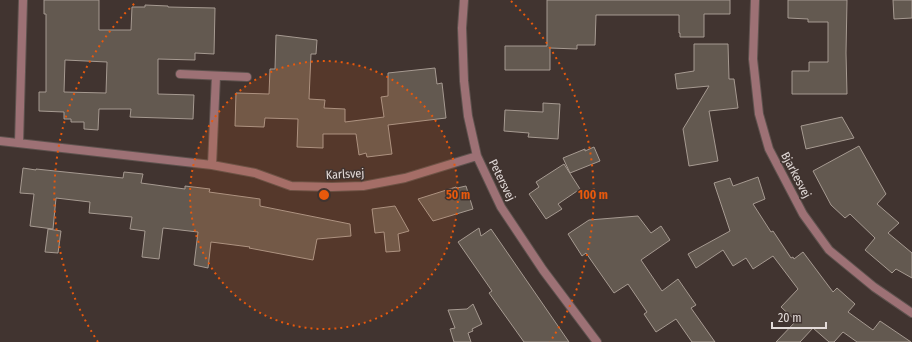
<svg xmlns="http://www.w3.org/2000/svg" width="912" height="342" font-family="'Fira Sans Condensed',sans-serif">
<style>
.building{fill:#635950;stroke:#a69a91;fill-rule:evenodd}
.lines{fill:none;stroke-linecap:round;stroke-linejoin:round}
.minor-casing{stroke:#5e524e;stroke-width:10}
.minor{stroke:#9d7175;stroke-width:8}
.ring{fill:none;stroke:#e8590c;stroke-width:2;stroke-dasharray:2 4}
.labels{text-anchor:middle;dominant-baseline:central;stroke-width:3;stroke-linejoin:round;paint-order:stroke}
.street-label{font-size:12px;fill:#e3dbd9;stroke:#413430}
.centre{fill:#e8590c;stroke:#413430;stroke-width:2}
.ring-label{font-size:12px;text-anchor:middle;font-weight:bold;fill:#e8590c;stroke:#413430;stroke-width:3;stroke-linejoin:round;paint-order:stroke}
</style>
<rect width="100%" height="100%" fill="#413430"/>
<path class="building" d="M44,0H99V30H131L132,7H145V5L168,6V7L215,8L214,54L195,53V60L158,59V94L194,95L193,119L130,117L131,109H99L98,130L84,129V122H71V119H64V112L39,111V92H46V14H44ZM65,60L107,62L106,93L64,92Z
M547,0H730V14H704V37H680V33H679V15H596L595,45H577V49L550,48V70H505V46H547Z
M788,0H847L846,53L847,94H792V71H809V62H828V22H808V19L788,18Z
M893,0H912V18L894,19Z
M276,35L317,40L316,54H311L309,99L325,100L324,108L345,109V122L384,117L381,97L388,96V73L435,68L437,84L442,83L446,118L388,125L392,154L367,157L366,153L359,155L356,134H323V148L297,147L298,119L265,118L264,127L235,126L236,93L269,94L270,69H275Z
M694,44H728L729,79H734L738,108L709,111L718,161L689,166L683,129L709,86L677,89L675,74L694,71Z
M543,103L560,104L558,139L528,137L529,133L504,131L505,110L543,112Z
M842,117L854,138L806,149L801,126Z
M859,146L886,194L877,204L899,223L888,233L912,253V278L896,269L892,273L865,250L875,238L850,214L845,218L831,205L813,171Z
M594,147L600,161L570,173L563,158L585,149V151Z
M564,164L580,189L558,204L562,209L546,219L529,194L539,187L536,182Z
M23,168L36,170V169L123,178L124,172L143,174L141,183L185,189V186L210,189L209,192L260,199V206L350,224L351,236L317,239L313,260L249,248L250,247L211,242L208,268L194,265L198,232L163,228L159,259L142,257L145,231L130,229L132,217L89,213L90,202L56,198L53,229L30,226L34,194L20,193Z
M758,177L765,199L753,204L771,232L773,231L791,258L793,257L794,259L803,252L833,292L837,288L855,304L848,312L873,330L880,321L911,342H857L843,332L834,342H829L813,328L800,342H776L796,321L781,307L798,289L773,256L753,269L746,258L733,266L723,250L696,268L688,254L730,231L714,183L730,178L733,186Z
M466,186L473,209L433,221L418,199L456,187L457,188Z
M395,206L409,231L398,234L400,251L386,252L384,232L375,233L372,209Z
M638,216L651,233L661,226L670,240L641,260L662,291L678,279L696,305L691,308L715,342H692L676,319L656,332L644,314L647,312L628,284L614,293L586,253L582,256L568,234L589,220Z
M479,228L481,236L491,229L569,342H524L489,293L492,291L458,242Z
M48,229L61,231L58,253L45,252Z
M473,304L482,324L472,329L473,331L468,333L471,342H454L450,329L455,328L448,310L467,309Z"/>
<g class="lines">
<g class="minor-casing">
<path id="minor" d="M464,0L462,28L464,81L468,116L477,156L501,207L543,270L597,342
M755,0L753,59L759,114L769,149L803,214L829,250L874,287L912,313
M180,74L247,77
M0,141L212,165L255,173L291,186L332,187L363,186L405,178L477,156
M19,143L23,0
M212,165L216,76"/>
</g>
<use href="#minor" class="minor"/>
</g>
<circle cx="324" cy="195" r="134" fill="#e8590c" fill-opacity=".12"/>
<g class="ring">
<circle cx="324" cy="195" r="134"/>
<path d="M98 342A269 269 0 0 1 137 1M511 1A269 269 0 0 1 550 342"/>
</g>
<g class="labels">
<g class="street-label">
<text transform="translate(345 174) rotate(-3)">Karlsvej</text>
<text transform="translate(796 175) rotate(62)">Bjarkesvej</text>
<text transform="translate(502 180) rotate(64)">Petersvej</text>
</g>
</g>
<circle cx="324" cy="195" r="6" class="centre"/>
<g class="ring-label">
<text x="458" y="199">50 m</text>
<text x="593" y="199">100 m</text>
</g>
<path d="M772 322v6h54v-6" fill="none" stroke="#e3dbd9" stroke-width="2"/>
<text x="778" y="322" font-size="12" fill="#e3dbd9" stroke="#413430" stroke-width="3" paint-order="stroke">20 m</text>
</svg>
